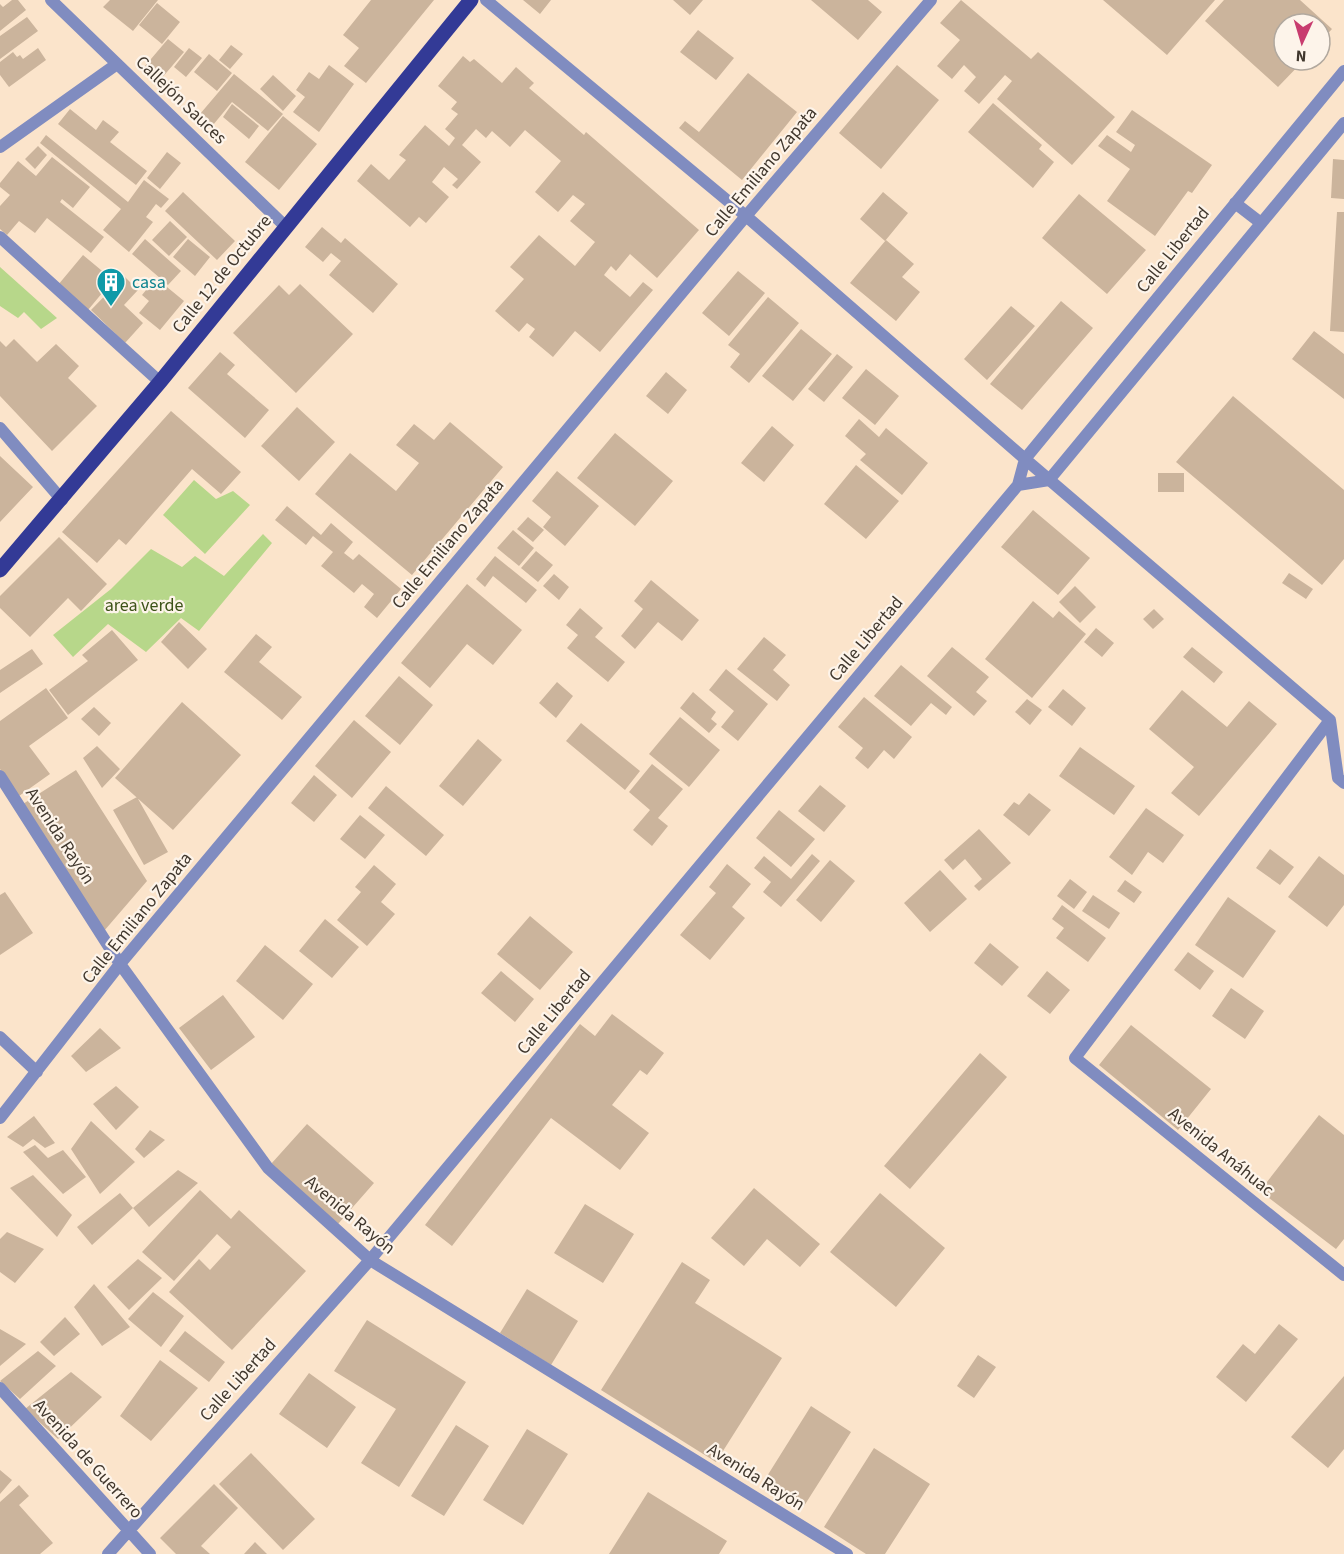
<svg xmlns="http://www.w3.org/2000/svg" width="1344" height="1554" font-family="'Source Sans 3',sans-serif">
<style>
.green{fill:#b7d78a}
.building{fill:#cbb49c}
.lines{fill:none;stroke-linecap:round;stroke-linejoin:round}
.minor{stroke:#808cc0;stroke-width:12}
.primary{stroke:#333a96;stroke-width:15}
.labels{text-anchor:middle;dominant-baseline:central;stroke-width:4.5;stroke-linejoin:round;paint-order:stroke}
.street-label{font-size:18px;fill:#40372d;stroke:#fdf4ea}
.culture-label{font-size:18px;fill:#0d838f;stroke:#fdf4ea;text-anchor:start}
.park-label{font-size:18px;fill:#3c5217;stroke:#fdf4ea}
</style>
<rect width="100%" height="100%" fill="#fbe4cb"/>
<path class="green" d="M0,267L57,318L41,329L24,312L18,318L0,306Z
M194,480L216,499L233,491L250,505L205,554L163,515Z
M263,534L272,543L199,631L181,618L146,652L108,624L73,657L53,635L111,589L151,549L182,567L195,556L224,576Z"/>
<path class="building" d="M12,0H18L26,10L0,31V4L3,7Z
M110,0H158L133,31L103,7Z
M371,0H434L366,83L344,66L359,48L343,35Z
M523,0H551L540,14Z
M673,0H703L690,15Z
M811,0H868L882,12L858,40Z
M961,0L1031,59L1038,52L1115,117L1072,165L997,99L1012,81L1005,75L979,104L964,91L976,77L964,65L952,79L937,66L960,40L940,23Z
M1103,0H1215L1167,55Z
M1224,0H1300L1332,29L1320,42V24H1284V60H1304L1278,87L1205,21Z
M157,3L180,22L162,44L139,25Z
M27,17L38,31L0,59V36Z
M698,30L734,58L716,80L680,52Z
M168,39L184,52L161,79L145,66Z
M231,45L243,54L230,69L219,60Z
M38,48L46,60L9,87L0,75V62L13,52L17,57L20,55L23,59Z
M189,48L202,58L186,77L174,67Z
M209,54L232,73L217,91L194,72Z
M463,56L470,62L474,59L502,83L516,67L534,83L529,88L584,135L586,132L699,230L657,278L630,254L616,271L611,266L604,275L630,297L643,282L653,290L600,352L575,331L553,357L529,337L535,329L527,323L519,332L495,311L524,279L510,267L539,235L575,266L595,242L570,221L585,204L573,195L558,212L535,192L561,161L525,130L510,147L492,131L486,138L476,129L462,145L481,162L457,189L452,185L458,179L444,167L432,182L449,197L426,223L419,217L410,227L357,181L371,164L389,180L406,160L399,155L425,125L449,146L455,138L445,129L458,114L451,109L457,102L438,86Z
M329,65L354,84L319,132L293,112L305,97L296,90L309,72L319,79Z
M897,65L939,100L881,169L839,133Z
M748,73L797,112L742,180L679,128L685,121L699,132Z
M234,74L283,114L268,131L232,102L213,125L200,114Z
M273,75L296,96L283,111L260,89Z
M993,103L1042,145L1039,149L1054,162L1033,188L968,132Z
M232,104L259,126L249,139L223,117Z
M70,109L96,130L103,120L119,132L110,142L147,171L136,185L58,124Z
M1132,110L1212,165L1192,193L1188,191L1155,236L1107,201L1130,169L1098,146L1107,135L1131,152L1135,145L1116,132Z
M283,116L317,144L279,190L245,162Z
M46,135L128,202L144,180L169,199L161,208L156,204L146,217L153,222L129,252L103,230L121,209L40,143Z
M38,146L47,155L35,169L25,159Z
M167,152L181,163L160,189L147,178Z
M52,157L90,187L73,208L62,199L60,202L104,237L91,253L47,218L35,233L19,221L7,235L0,229V206L10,195L0,187V183L18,161L36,176Z
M1333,159L1344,160V199L1331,198Z
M183,192L235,241L217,260L165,211Z
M883,192L908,213L885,241L860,219Z
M1079,194L1146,250L1107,294L1042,238Z
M1337,212H1344V332L1330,331Z
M170,221L187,237L169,256L152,240Z
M322,227L341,243L345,238L398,284L373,313L329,275L341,261L331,253L323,262L305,247Z
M145,239L181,271L168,285L132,254Z
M188,239L210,257L195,276L173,257Z
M886,240L914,264L902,277L920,292L896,321L850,283Z
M83,255L113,280L88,310L58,285Z
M738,271L765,293L729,336L702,313Z
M124,276L138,290L124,305L143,323L125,343L91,310Z
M156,278L184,301L160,330L139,313L149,301L142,295Z
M300,284L353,334L296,393L233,333L279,285L289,295Z
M768,297L799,323L749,383L730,367L740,354L728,345Z
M1061,301L1093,328L1022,410L990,384Z
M1011,306L1035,326L987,380L964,359Z
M801,329L832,354L793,401L762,376Z
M1314,331L1344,354V399L1292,359Z
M14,339L37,362L56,344L79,366L68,378L97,406L52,451L0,396V341L6,347Z
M220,352L235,365L227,374L269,410L245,438L188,388Z
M837,354L853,367L824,402L808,389Z
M866,369L899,396L875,425L842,398Z
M666,372L687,390L668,414L646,396Z
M1233,396L1344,490V559L1322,585L1176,462Z
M297,407L335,442L299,481L261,446Z
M171,411L241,472L221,494L192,469L126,545L119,539L97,563L62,532Z
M859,419L879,437L886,428L928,463L902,495L860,460L866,454L845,436Z
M450,422L503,467L412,575L315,494L350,453L396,491L419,463L396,445L414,424L434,440Z
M772,426L794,445L764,482L741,463Z
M615,433L673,481L635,526L577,478Z
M0,456L33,487L0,522Z
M856,465L899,501L866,539L824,504Z
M557,471L599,506L565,546L543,527L551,517L532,501Z
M1158,473H1184V492H1158Z
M287,506L321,535L331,523L353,542L344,553L353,560L359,554L401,589L377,618L364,607L374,594L362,584L354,593L321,566L333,552L313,536L306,545L275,520Z
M1033,510L1090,558L1058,595L1001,547Z
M528,517L544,530L533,542L517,529Z
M513,530L534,548L519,566L497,548Z
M59,537L107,584L81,611L68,598L30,637L0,608V596Z
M536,551L553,565L538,582L521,568Z
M495,556L537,590L526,603L493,576L485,587L476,579Z
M1289,573L1313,589L1306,599L1282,583Z
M554,574L569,587L559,600L543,586Z
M651,580L699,620L682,641L658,622L635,649L621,636L643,609L634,601Z
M467,584L522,630L493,665L467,644L430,688L401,663Z
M1075,586L1096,607L1080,623L1059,602Z
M1033,601L1053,618L1059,611L1086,634L1032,698L985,659Z
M580,608L603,628L595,637L625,662L608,682L567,648L578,635L566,625Z
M1154,609L1164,619L1153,629L1143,619Z
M179,622L207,649L188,669L161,642Z
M1096,628L1114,643L1102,657L1084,642Z
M112,630L138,660L68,715L49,690L88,661L82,655Z
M256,634L272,647L259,662L302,697L282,720L224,672Z
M764,637L786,655L773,670L790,685L777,701L737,669Z
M952,647L989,677L976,692L987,701L974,716L927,676Z
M1192,647L1223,672L1214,683L1183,657Z
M32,649L43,664L0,693V670Z
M901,665L952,707L946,715L931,703L911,726L874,696Z
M726,669L768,704L738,741L721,727L734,711L709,690Z
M399,676L433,705L400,745L365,716Z
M557,682L573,696L556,718L539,703Z
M46,688L68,718L29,746L50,774L19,796L0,769V721Z
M1063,689L1086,708L1072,726L1048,707Z
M1182,690L1227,727L1249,701L1277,724L1199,816L1171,793L1194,767L1149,729Z
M693,692L716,712L711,719L717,724L709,733L680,708Z
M864,697L912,737L894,759L884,750L868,769L855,758L863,748L838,727Z
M1027,699L1042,710L1030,725L1015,712Z
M182,702L241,755L173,830L115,778Z
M94,707L111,723L99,736L81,719Z
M680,717L720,750L689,787L649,754Z
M354,720L391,752L352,798L315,766Z
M581,723L640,771L625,790L566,741Z
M478,739L502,760L463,806L439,786Z
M97,746L120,769L102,788L83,758Z
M1080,747L1135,786L1114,815L1059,776Z
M652,764L683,789L658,818L668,826L652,846L633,830L650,810L629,792Z
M76,770L147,881L104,931L23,804Z
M314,775L337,795L314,822L291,803Z
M820,785L846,806L824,832L798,811Z
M386,786L444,835L426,856L368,808Z
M1029,793L1051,810L1029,836L1003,815L1014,802L1019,805Z
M137,797L168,852L144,865L113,810Z
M1146,808L1184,835L1163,863L1148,852L1132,875L1109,857Z
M779,810L815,839L791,867L756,838Z
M360,815L385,835L365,859L340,839Z
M979,829L1011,863L979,891L974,886L982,879L965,859L953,870L944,860Z
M1270,849L1294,867L1280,885L1256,868Z
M812,854L820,861L781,907L763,892L771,882L754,868L764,856L791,879Z
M1319,856L1344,875V905L1327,927L1288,897Z
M830,860L855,881L821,922L796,900Z
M727,864L751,884L732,907L745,918L710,960L680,935L716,893L709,887Z
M374,865L396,884L381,902L395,914L367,946L337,920L361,892L355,887Z
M940,870L967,899L930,932L904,903Z
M1070,879L1087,892L1074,909L1057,896Z
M1125,880L1142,892L1134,903L1117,891Z
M5,892L33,933L0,955V895Z
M1093,895L1120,913L1109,929L1082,911Z
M1228,897L1276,931L1243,978L1195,945Z
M1062,905L1106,938L1088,962L1056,938L1064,928L1052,919Z
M530,916L573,952L540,990L497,954Z
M325,919L359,947L332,978L299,951Z
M990,943L1019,967L1002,986L974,963Z
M265,945L313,984L283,1020L236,981Z
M1188,952L1214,971L1200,990L1174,970Z
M501,971L534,999L515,1022L481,993Z
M1047,971L1070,990L1050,1014L1027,996Z
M1231,988L1264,1011L1245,1039L1212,1016Z
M223,995L255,1037L211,1070L179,1028Z
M612,1014L664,1053L647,1075L640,1070L612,1105L649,1133L620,1170L551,1118L452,1246L425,1225L580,1024L595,1036Z
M1131,1025L1211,1089L1178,1130L1099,1065Z
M100,1028L121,1048L86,1072L71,1056Z
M980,1053L1007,1077L910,1189L884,1166Z
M116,1086L139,1107L116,1130L93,1104Z
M1319,1115L1344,1135V1239L1336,1249L1260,1191Z
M34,1116L55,1143L45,1148L33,1139L23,1147L7,1137Z
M91,1121L135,1162L100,1194L71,1149Z
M307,1124L374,1183L338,1224L271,1164Z
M150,1130L165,1140L144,1158L135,1149Z
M35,1145L48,1158L63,1150L86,1177L63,1194L23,1152Z
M178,1170L198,1183L149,1227L133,1208Z
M33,1175L72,1215L57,1237L10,1188Z
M754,1188L820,1244L800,1267L767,1239L744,1266L711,1238Z
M200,1190L231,1219L239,1210L306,1271L232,1350L169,1292L199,1259L210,1270L231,1247L217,1234L174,1281L142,1252Z
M120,1193L133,1208L92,1245L77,1227Z
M880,1193L945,1248L896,1307L830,1252Z
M585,1204L634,1234L603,1283L554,1253Z
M7,1232L44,1249L15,1283L0,1272V1239Z
M138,1259L162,1278L129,1310L107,1287Z
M682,1262L710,1280L695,1303L782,1358L716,1462L601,1390Z
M94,1284L130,1327L102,1346L74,1307Z
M527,1289L578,1321L551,1365L500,1333Z
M153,1292L184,1316L161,1347L128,1319Z
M65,1317L80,1334L54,1356L40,1342Z
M367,1320L466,1382L399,1487L361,1463L396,1409L334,1371Z
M1279,1324L1298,1339L1246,1402L1216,1377L1243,1344L1255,1354Z
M0,1329L26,1344L0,1366Z
M185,1331L225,1362L209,1382L169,1351Z
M38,1351L56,1366L20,1399L0,1381Z
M978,1355L996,1367L974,1398L957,1386Z
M160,1360L198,1388L151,1441L120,1416Z
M71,1372L102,1397L58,1439L25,1409Z
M309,1373L356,1407L327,1448L279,1414Z
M1344,1376V1449L1328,1468L1291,1437Z
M811,1406L851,1432L804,1506L764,1481Z
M456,1425L489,1446L444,1516L411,1496Z
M527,1429L568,1454L523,1525L483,1500Z
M874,1448L930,1484L885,1554H866L824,1527Z
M251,1453L315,1519L283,1550L219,1484Z
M0,1470L12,1480L0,1494Z
M214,1484L238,1508L201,1546L210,1554H176L160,1538Z
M19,1485L29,1496L19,1505L53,1543L40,1554H0V1502Z
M648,1492L727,1541L719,1554H609Z
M255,1542L267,1554H244Z"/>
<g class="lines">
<path class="minor" d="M51,0L285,226
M486,0L746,216L1025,459L1330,720
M0,147L117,64
M1235,203L1261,223
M0,237L160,382
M0,428L62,500
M1018,485L1049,480L1344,123
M1330,720L1075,1058L1344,1275
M1330,720L1338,778L1344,783
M0,776L120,964L268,1168L370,1260L847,1554
M0,1037L37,1072
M0,1118L120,964L746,216L931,0
M0,1388L150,1554
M108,1554L370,1260L1018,485L1025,459L1344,71"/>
<path class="primary" d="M0,570L160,382L471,0"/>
</g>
<defs>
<g id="building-pin" transform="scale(1.5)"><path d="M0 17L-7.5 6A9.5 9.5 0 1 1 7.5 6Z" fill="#0f9aa8" stroke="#fdf4ea"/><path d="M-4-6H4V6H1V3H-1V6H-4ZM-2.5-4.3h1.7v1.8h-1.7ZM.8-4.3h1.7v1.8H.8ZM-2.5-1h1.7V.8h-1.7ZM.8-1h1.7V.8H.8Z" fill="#fff"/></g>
</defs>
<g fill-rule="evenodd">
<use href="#building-pin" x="111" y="282"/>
</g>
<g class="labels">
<g class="street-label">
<text transform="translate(181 100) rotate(44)">Callejón Sauces</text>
<text transform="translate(761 172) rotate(-50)">Calle Emiliano Zapata</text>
<text transform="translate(1173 250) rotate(-51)">Calle Libertad</text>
<text transform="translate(222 274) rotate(-51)">Calle 12 de Octubre</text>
<text transform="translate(448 544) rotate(-50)">Calle Emiliano Zapata</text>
<text transform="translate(866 639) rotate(-50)">Calle Libertad</text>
<text transform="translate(60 836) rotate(57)">Avenida Rayón</text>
<text transform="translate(137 918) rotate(-51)">Calle Emiliano Zapata</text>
<text transform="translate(554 1012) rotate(-50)">Calle Libertad</text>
<text transform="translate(1221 1152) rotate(39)">Avenida Anáhuac</text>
<text transform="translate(350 1215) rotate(40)">Avenida Rayón</text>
<text transform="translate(238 1380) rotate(-48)">Calle Libertad</text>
<text transform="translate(88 1459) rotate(48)">Avenida de Guerrero</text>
<text transform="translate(756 1477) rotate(32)">Avenida Rayón</text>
</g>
<g class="culture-label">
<text x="132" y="282">casa</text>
</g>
<g class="park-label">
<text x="144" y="605">area verde</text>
</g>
</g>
<g transform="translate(1302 42) rotate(184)"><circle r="28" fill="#fdf4ea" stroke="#b1a89e" stroke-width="1.5"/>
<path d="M0-4.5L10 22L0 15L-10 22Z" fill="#c83c6f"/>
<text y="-9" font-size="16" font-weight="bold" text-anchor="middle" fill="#40372d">N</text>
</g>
</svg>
